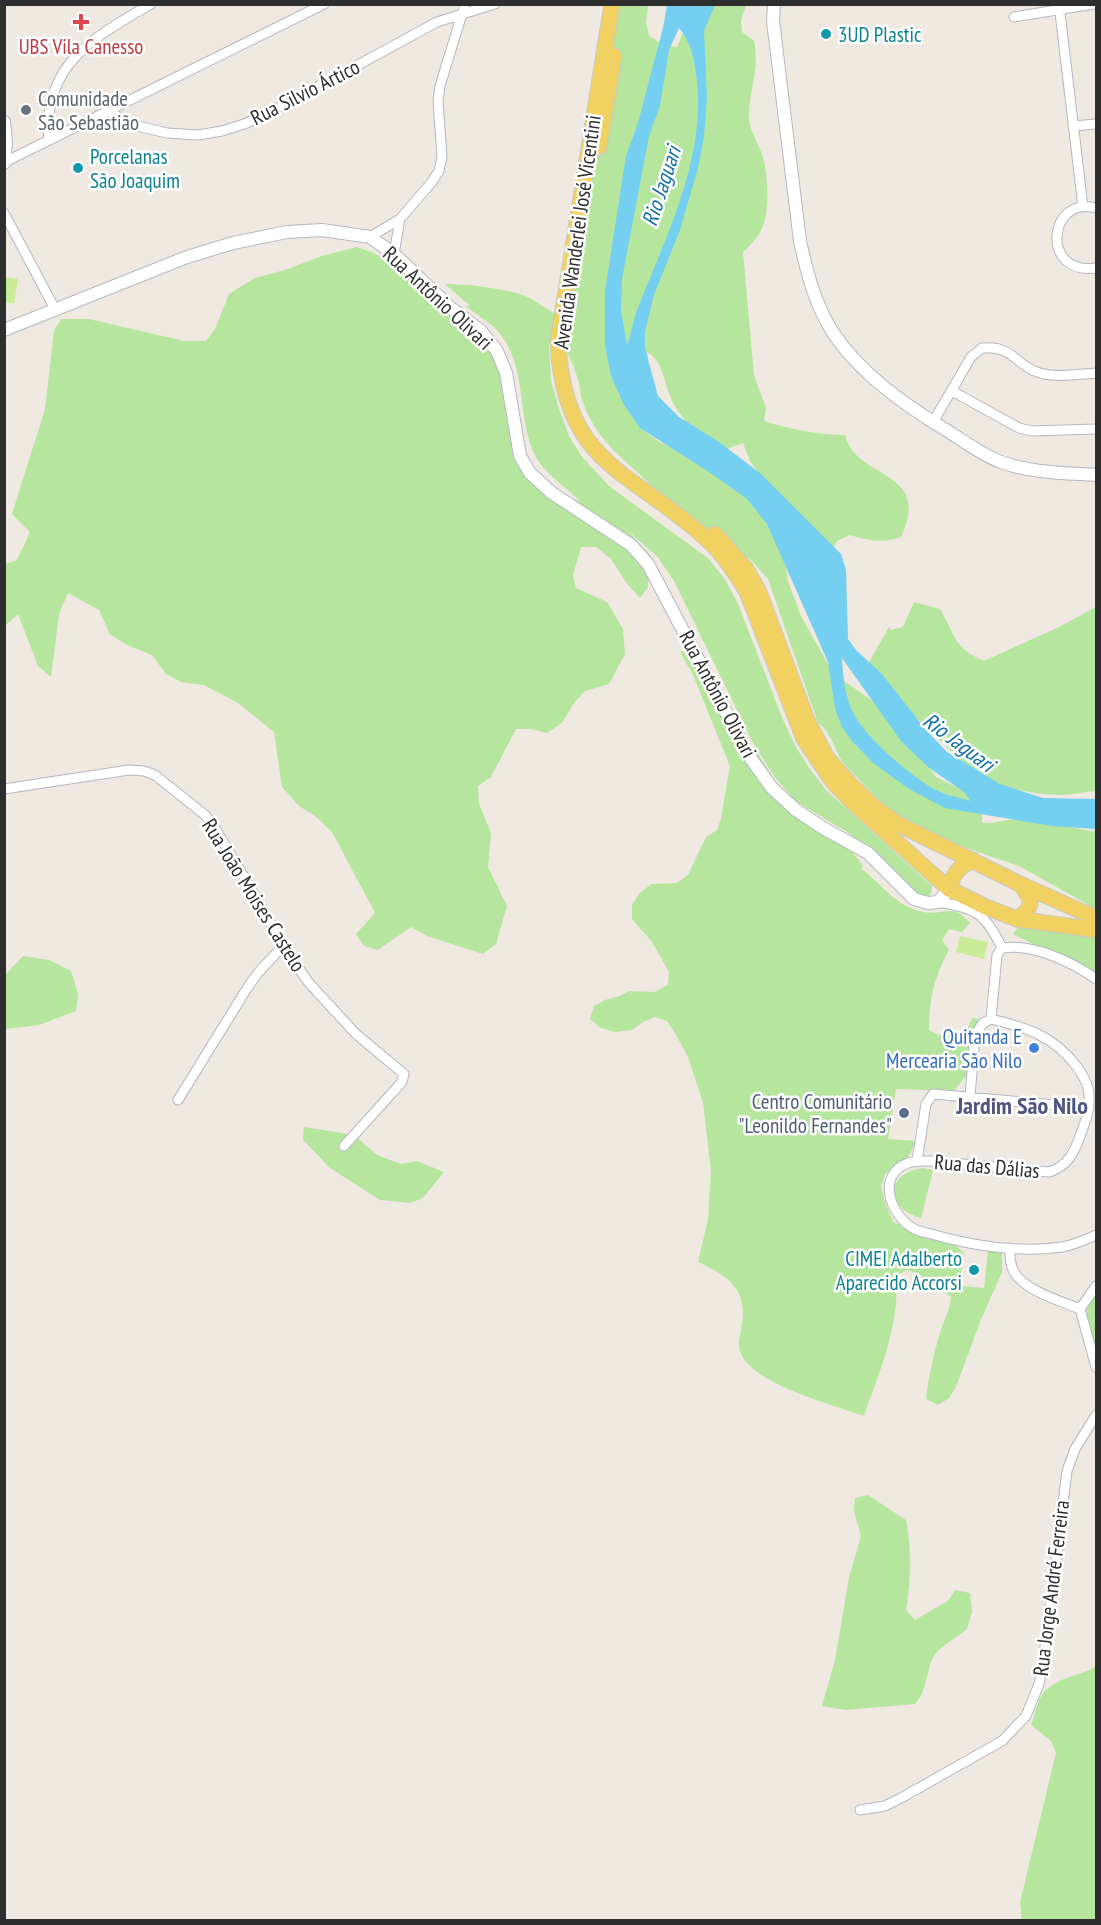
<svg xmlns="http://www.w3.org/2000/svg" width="1101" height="1925" font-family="'PT Sans Narrow',sans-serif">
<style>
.green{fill:#b6e59e}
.pitch{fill:#c9ec9a}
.water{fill:#75cff0;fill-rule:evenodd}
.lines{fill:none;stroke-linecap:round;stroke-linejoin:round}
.minor-casing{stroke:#b4b7c1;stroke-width:11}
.tertiary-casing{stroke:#b4b7c1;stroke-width:14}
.primary-casing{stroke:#c9c9c9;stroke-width:17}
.minor{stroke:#fff;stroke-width:9}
.tertiary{stroke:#fff;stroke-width:12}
.primary{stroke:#f2d163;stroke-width:15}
.health-dot{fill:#e0444e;stroke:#fff;stroke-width:2}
.culture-dot{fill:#0f9aa8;stroke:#fff;stroke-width:2}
.worship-dot{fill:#6b7280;stroke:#fff;stroke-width:2}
.shop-dot{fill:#3f7fe0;stroke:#fff;stroke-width:2}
.service-dot{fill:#5c6f8a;stroke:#fff;stroke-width:2}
.labels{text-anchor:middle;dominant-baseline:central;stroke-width:5;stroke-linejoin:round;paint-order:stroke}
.culture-label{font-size:21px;fill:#0d838f;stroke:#fff;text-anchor:start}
.health-label{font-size:21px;fill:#be3a42;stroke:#fff}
.street-label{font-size:21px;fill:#2e2e2e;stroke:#fff}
.worship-label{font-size:21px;fill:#5b616d;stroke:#fff;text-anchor:start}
.shop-label{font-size:21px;fill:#366cbe;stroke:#fff;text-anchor:end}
.service-label{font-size:21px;fill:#4e5e75;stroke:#fff;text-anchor:end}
.water-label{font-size:22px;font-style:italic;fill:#0d6fa3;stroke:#fff}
.quarter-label{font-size:24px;font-weight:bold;fill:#4d5680;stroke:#fff}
</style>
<rect width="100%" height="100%" fill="#efe9e1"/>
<path class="green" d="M617,5H648L646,23L649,36L664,45L677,47L694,5H746L741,21L742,32L754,41C760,71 748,92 749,119C750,133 760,145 763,158C768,175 769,206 764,223C761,234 751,245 743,252L754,375L766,408L764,421C788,429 820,435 845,435C856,481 933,468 901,537C882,543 869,541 850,535L837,541L831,553L758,472L750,461L743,443L721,451C702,437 690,430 677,409C658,379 670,353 626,344L643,430L661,443L695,456L754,503L775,538L786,567L788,581L801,616L833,673L888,712L936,777L962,790L982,809V823C996,824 1006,819 1020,819C1045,820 1072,828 1096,832V909L1019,866L905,827L846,766C833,752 834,734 818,723L768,579L751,560L666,499L611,448L598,432L587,413L581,397L579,382L573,365L563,343L549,344L551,381L558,406L569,436L582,457L609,486L709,559L726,581L738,604L783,720L797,749L810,769L826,790L932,886C932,894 930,897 922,901L875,852L847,832L797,802L776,779L753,743L674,581L657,556L628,531L649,554L648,587L640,598L628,585L611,559L596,547H581L573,575L576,588L607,602L623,629L625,654L609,684L585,691L574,703L562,723L547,733L530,729H516L491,777L478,786L479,804L491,833L488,867L507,906L496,944L483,954L427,936L411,927L378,950L364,946L356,934L375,913L332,832L315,816L299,806L282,787L274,732L238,703L204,685L181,682L166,674L152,655L127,645L110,634L99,610L68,593L59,614L51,677L38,666L18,614L5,626V564L17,560L30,532L12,514L45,409L54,331L61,319H89L184,341H206L215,329L229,294L255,278L288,269L322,256L357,247L371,252L400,266L479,331L504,364L521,448L541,480L566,496L580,501C564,485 542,473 533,451C517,413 527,360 495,328C486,320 475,313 465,306H470L445,284C463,283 504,289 520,294C538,300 549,313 565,318Z
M914,602L940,609C956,635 952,647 984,661L1059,627L1096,607V791C1084,792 1071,795 1059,795C1029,794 995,786 970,769L868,672L864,666L869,662L889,627L891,630L903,627Z
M692,648L744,739L755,749L784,795L848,846L863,866L862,869C882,885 897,907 923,912C945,916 952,902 970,923L962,932L949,929L942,940L949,950C934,977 929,999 929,1030C942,1038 951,1038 966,1032L972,1018L985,1020L973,1032L969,1072L954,1091L896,1089L888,1139L917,1141L907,1159L885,1174L881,1186L884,1199L893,1222L955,1245L964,1253L959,1286L984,1288L988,1251L1002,1253V1272L980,1322L956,1387L949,1398L938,1405L926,1399C928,1380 934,1352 940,1333C944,1320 950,1310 951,1297L919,1274L907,1270L896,1276C900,1326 880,1369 864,1416C834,1405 750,1384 740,1351C737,1342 741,1332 742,1324C748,1288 726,1275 698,1262L708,1219L711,1171L703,1102L688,1057L675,1033L667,1021L655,1017L643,1022L632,1030L614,1032L599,1027L590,1019L594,1006L605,1000L617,997L630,991L655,992L668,985L669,972L652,942L632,919V905L639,894L651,884L677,883L688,875L706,837L717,830L721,818L730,766L693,675L680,652Z
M1021,923L1096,933V976L1013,934Z
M23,956L49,960L71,971L78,994L76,1011L39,1025L5,1029V975Z
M304,1127L354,1135L377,1155L401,1164L417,1161L444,1172L423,1198L410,1203L380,1200L330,1168L303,1140Z
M923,1168L933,1170L921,1218C886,1209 884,1173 923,1168Z
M1096,1292V1356C1088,1328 1077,1317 1096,1292Z
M868,1495L906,1520C912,1550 911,1580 906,1610L915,1620L948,1601L955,1590L970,1593L972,1612L967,1629C958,1637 940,1646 934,1656C925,1673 928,1689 915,1704L846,1710L822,1706L835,1660L849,1577L861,1536L854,1511L855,1498Z
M1096,1667V1920H1022L1020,1902L1056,1753L1051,1741L1031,1725C1034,1717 1036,1707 1040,1698C1051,1678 1077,1677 1096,1667Z"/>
<path class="pitch" d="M4,277L18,279L14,304L5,302Z
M960,936L988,942L984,959L956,952Z"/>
<path class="water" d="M667,5H715L704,31L707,98L704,137L698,168L680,230L654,295L649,315L645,332V346L649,363L658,396L679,417L719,442L760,473L841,554L846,570L848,639L856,650L881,673L926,730L947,752L1000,784L1043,798L1096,799V829L1052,826L945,808L909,789L873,763L852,741L842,727L835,709L828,662L767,524L747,499L712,474L640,428L624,405L611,376L605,345V291L626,156L638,123L663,28ZM679,28C690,41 694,57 696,74C708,154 666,237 637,310C633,321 631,334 627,345L621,311L622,279L649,136L660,106L669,50ZM842,658L901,741L928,767L964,792L971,801C960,798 946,795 936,790C911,777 869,740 855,716C845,700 843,676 842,658Z"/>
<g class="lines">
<g class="minor-casing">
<path id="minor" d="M1059,4L1083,207
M1014,17L1094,4
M109,111L129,124L167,133L198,135L222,131L247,123L290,102L437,22L495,4
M1073,126L1096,124
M49,140C42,65 94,37 151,4
M5,162L324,4
M1096,208C1048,195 1040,276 1096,268
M4,213L56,311
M370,237L400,219L431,183L439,171L442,157L438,101L440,86L465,4
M394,254L400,219
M952,391L1019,428L1032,431L1096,429
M933,422L971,357L982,348C1014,345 1015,366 1040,373C1058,378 1079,374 1096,373
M4,789L129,770L144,771L155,775L205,815L213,825L246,880L283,946L309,983L356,1034L404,1074L402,1082L344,1146
M938,902C976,908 985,913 1002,948
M1002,948C1032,943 1072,962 1096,979
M991,1019C1028,1028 1054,1036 1077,1067C1083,1075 1089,1085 1089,1096C1090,1110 1085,1123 1080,1136C1074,1154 1067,1166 1049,1172L931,1161C923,1161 916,1160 908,1163C876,1175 890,1215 913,1228C919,1232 928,1233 935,1235C973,1246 1022,1253 1062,1247C1074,1245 1085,1240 1096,1235
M991,1019L997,955L1002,948
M970,1097L975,1035L983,1023L991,1019
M178,1100L246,990L257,974L283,946
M917,1161L926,1104L933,1094L1089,1108
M1009,1248C1010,1254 1010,1261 1012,1267C1018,1289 1061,1301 1080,1309
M1096,1286L1080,1309L1096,1367
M860,1810L885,1806L901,1798L1002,1741L1026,1716L1039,1684L1043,1663L1067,1471L1075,1449L1096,1415"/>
</g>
<g class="tertiary-casing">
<path id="tertiary" d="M774,4L773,21L800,241C807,273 815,304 832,331C859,373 905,405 946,430C964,441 982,455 1001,462C1031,473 1066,473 1096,475
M4,122L6,142L4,163
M4,330L187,257L233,243L287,232L322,230L370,237L394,254L451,308L481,331L497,351L506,373L520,456L530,473L552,493L631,545L648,564L749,756L772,788L796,810L823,828L868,853L914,899L928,903L938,902L949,889"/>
</g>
<g class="primary-casing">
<path id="primary" d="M612,4L558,342C564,469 635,470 712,544C726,558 737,575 747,592L804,739L833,782L853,803L949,889L988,908L1017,919L1096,930
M599,147L614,56
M715,534L746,569L759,592L807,720L827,758L850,784L874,807L898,824L1020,884L1096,918
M949,889C954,873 958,867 973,860
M1017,919C1035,906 1033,900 1020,884"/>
</g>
<use href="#minor" class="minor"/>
<use href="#tertiary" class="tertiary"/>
<use href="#primary" class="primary"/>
</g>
<path class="health-dot" d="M78 13h6v6h6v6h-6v6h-6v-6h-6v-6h6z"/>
<g class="culture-dot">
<circle cx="826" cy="34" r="6"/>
<circle cx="78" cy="168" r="6"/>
<circle cx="974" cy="1270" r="6"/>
</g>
<circle class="worship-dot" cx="26" cy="110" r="6"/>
<circle class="shop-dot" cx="1034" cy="1048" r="6"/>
<circle class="service-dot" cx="904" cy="1113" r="6"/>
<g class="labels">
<g class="culture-label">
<text x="838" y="34">3UD Plastic</text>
<text x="90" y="156">Porcelanas<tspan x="90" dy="24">São Joaquim</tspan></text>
<text x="962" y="1258" text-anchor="end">CIMEI Adalberto<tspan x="962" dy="24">Aparecido Accorsi</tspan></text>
</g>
<g class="health-label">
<text x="81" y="46">UBS Vila Canesso</text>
</g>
<g class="street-label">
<text transform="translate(305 92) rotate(-27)">Rua Silvio Ártico</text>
<text transform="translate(577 232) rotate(-82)">Avenida Wanderlei José Vicentini</text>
<text transform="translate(438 298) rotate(43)">Rua Antônio Olivari</text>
<text transform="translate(718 694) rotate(62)">Rua Antônio Olivari</text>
<text transform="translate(254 895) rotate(58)">Rua João Moises Castelo</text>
<text transform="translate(987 1166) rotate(5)">Rua das Dálias</text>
<text transform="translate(1051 1588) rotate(-83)">Rua Jorge André Ferreira</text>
</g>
<g class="worship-label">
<text x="38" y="98">Comunidade<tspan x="38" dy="24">São Sebastião</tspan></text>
</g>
<g class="shop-label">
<text x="1022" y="1036">Quitanda E<tspan x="1022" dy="24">Mercearia São Nilo</tspan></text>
</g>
<g class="service-label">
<text x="892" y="1101">Centro Comunitário<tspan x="892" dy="24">"Leonildo Fernandes"</tspan></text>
</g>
<g class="water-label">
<text transform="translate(661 186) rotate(-72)">Rio Jaguari</text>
<text transform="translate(959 742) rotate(37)">Rio Jaguari</text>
</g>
<g class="quarter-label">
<text x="1022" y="1105">Jardim São Nilo</text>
</g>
</g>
<rect width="1101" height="1925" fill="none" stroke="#2e2e2e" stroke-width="12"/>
</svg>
